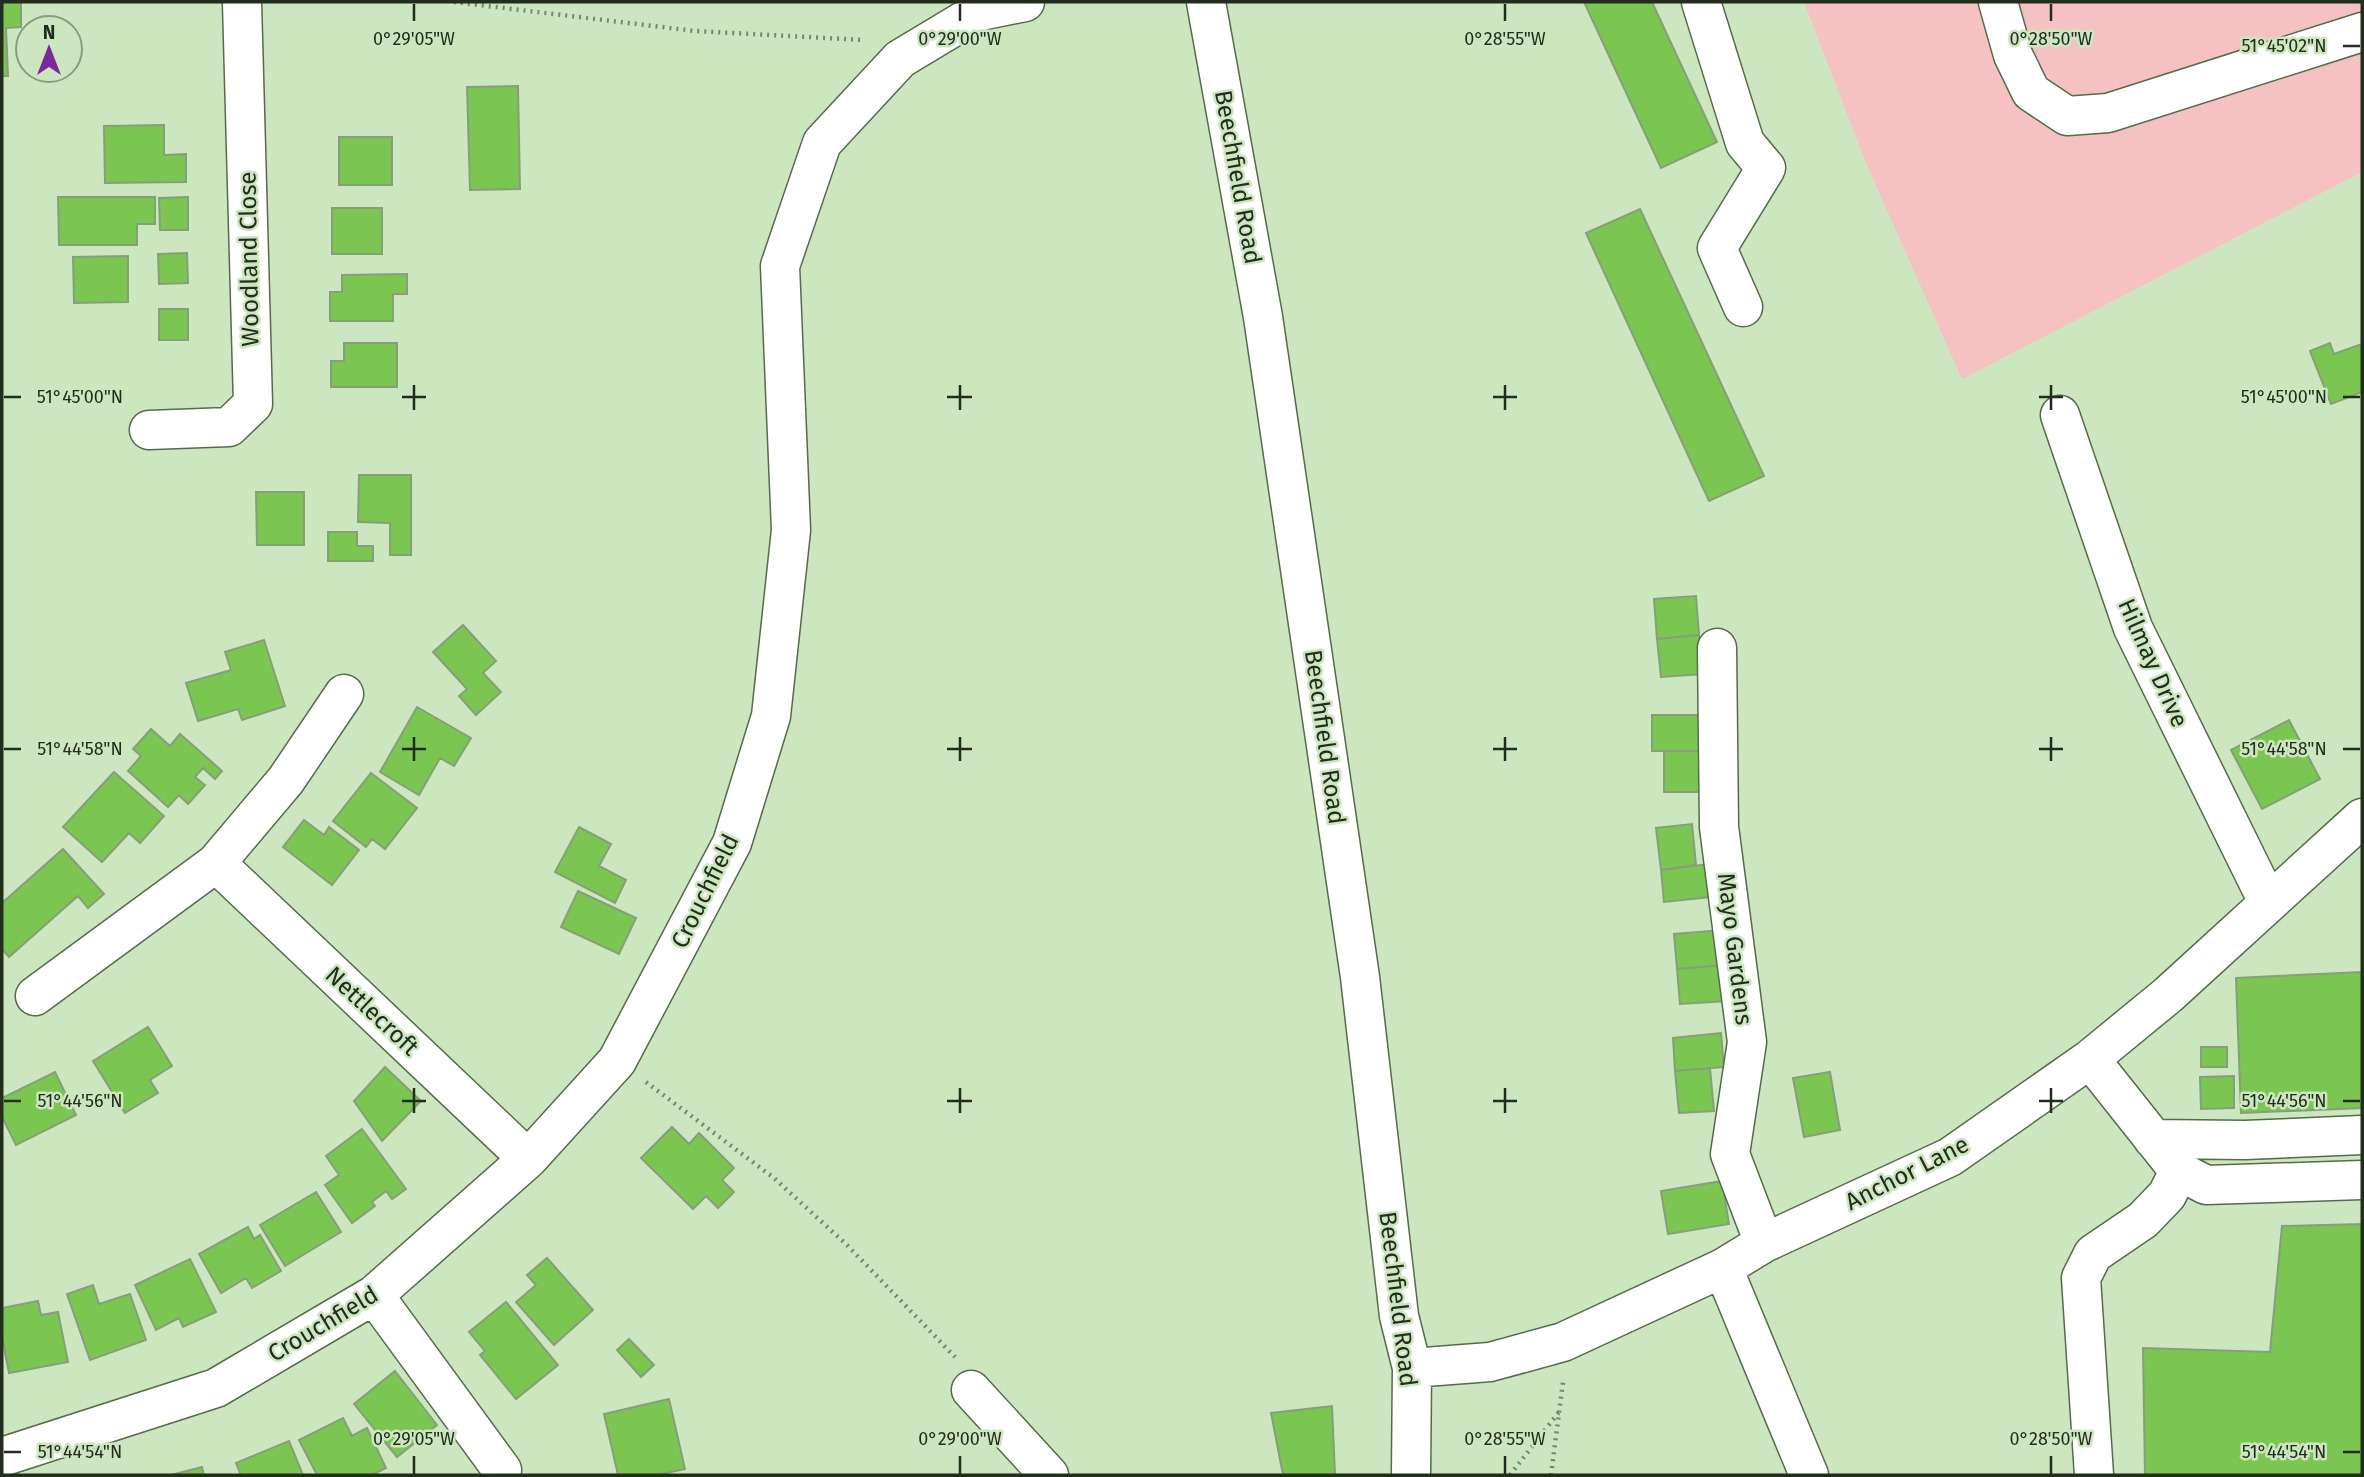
<svg xmlns="http://www.w3.org/2000/svg" width="2364" height="1477" font-family="'Fira Sans',sans-serif">
<style>
.green{fill:#f5c1c3}
.building{fill:#7bc651;stroke:#869f7a;stroke-width:2}
.lines{fill:none;stroke-linecap:round;stroke-linejoin:round}
.minor-casing{stroke:#546c49;stroke-width:41}
.path{stroke:#75886c;stroke-width:4.5;stroke-dasharray:2 5;stroke-linecap:butt}
.minor{stroke:#fff;stroke-width:38}
.ticks{fill:none;stroke:#222d1d;stroke-width:2.5}
.labels{text-anchor:middle;dominant-baseline:central;stroke-width:5;stroke-linejoin:round;paint-order:stroke}
.street-label{font-size:24px;fill:#222d1d;stroke:#cce7bf}
.ticks-label{font-size:18px;text-anchor:middle;fill:#222d1d;stroke:#cce7bf;stroke-width:5;stroke-linejoin:round;paint-order:stroke}
</style>
<rect width="100%" height="100%" fill="#cce7bf"/>
<path class="green" d="M1804,2H2362V172L1962,379L1866,163Z"/>
<path class="building" d="M2,2H21V27L6,28L8,76H2Z
M1584,2H1652L1717,142L1661,168Z
M518,86L520,189L470,190L467,87Z
M164,125V155L186,154V182L105,183L104,126Z
M339,137H392V185H339Z
M58,197H155V224H137V245H59Z
M188,197V230H160L159,198Z
M332,208H382V254H332Z
M1640,209L1764,476L1709,501L1586,233Z
M187,253L188,283L159,284L158,254Z
M128,256V302L74,303L73,257Z
M407,274V294H393V321H330V292H342V275Z
M159,309H188V340H159Z
M344,343H397V387H331V361H344Z
M2330,343L2334,354L2362,344V392L2331,404L2310,351Z
M359,475H411V555H390V523L358,522Z
M256,492H304V545H257Z
M328,532H357V546H373V561H328Z
M1696,596L1699,635L1657,639L1654,599Z
M463,625L496,661L483,673L501,692L476,715L459,696L467,689L433,652Z
M1699,635L1703,674L1661,677L1657,639Z
M264,640L285,706L242,720L238,709L198,721L186,683L231,670L225,652Z
M417,707L471,738L454,766L440,758L419,795L380,772Z
M1652,715H1701V751H1652Z
M2289,720L2320,779L2262,809L2231,750Z
M151,729L170,746L180,734L222,771L215,779L203,768L195,777L205,785L188,804L179,795L168,807L128,771L141,756L133,749Z
M1664,751H1701V792H1664Z
M114,772L164,816L140,843L129,833L102,862L63,827Z
M371,773L417,808L385,849L372,839L366,847L333,821Z
M304,820L324,835L329,827L359,850L332,885L283,847Z
M1692,824L1696,865L1661,870L1656,828Z
M579,827L611,844L599,866L626,880L615,903L555,872Z
M63,849L104,894L88,908L78,896L9,957L2,949V903Z
M1708,864L1711,897L1664,902L1661,870Z
M578,891L636,918L619,954L561,927Z
M1723,930L1725,965L1677,969L1674,934Z
M1725,965L1728,1001L1680,1004L1677,969Z
M2362,972V1108L2241,1113L2236,978Z
M148,1027L172,1066L150,1080L158,1093L125,1113L93,1061Z
M1721,1033L1724,1067L1675,1071L1673,1038Z
M2201,1047H2227V1067H2201Z
M385,1067L421,1101L382,1141L354,1101Z
M1710,1068L1714,1111L1679,1113L1675,1071Z
M55,1072L76,1115L16,1145L2,1117V1098Z
M1830,1072L1840,1130L1804,1137L1793,1078Z
M2234,1076V1108L2201,1109L2200,1077Z
M672,1127L689,1144L699,1133L734,1168L722,1180L734,1192L718,1208L706,1196L693,1209L641,1158Z
M362,1129L406,1189L392,1199L386,1191L372,1202L375,1206L352,1223L325,1185L339,1175L326,1156Z
M1722,1181L1729,1224L1668,1234L1661,1191Z
M316,1192L341,1232L285,1266L260,1225Z
M2362,1224V1475H2145L2143,1348L2270,1352L2282,1226Z
M248,1227L254,1239L260,1235L281,1271L252,1288L246,1278L221,1293L199,1254Z
M547,1258L593,1310L554,1345L516,1302L536,1285L527,1275Z
M190,1259L216,1312L183,1327L179,1318L156,1330L135,1285Z
M93,1285L99,1304L130,1294L146,1340L90,1360L67,1294Z
M38,1301L41,1315L58,1312L68,1362L9,1373L2,1337V1308Z
M506,1302L558,1365L516,1399L480,1355L485,1351L469,1332Z
M629,1339L654,1365L641,1377L617,1350Z
M395,1371L437,1425L397,1457L354,1404Z
M669,1399L685,1469L657,1475H618L604,1414Z
M1332,1406L1335,1475H1283L1271,1413Z
M343,1418L352,1436L367,1428L386,1468L372,1475H317L299,1440Z
M289,1441L303,1475H241L236,1463Z
M202,1467L204,1475H171Z"/>
<g class="lines">
<g class="minor-casing">
<path id="minor" d="M1206,2L1263,317L1360,977L1399,1316L1412,1368L1411,1475
M1701,2L1745,143L1766,168L1717,248L1743,307
M1998,2L2013,55L2031,92L2067,116L2108,113L2362,32
M2060,415L2133,628L2268,902
M149,430L229,427L253,404L242,2
M1717,648L1719,827L1747,1042L1730,1154L1764,1243
M216,863L528,1159
M35,996L216,863L286,780L344,694
M2090,1059L2179,1171L2167,1195L2143,1220L2093,1254L2081,1278L2094,1475
M2153,1139L2245,1140L2362,1135
M2179,1171L2206,1185L2362,1180
M1723,1268L1809,1475
M374,1295L502,1470
M1412,1368L1490,1362L1563,1342L1723,1268L1764,1243L1950,1157L2090,1059L2168,995L2362,818
M971,1390L1049,1475
M2,1457L216,1388L374,1295L528,1159L617,1061L732,843L771,716L791,530L780,266L822,143L900,59L980,11L1025,2"/>
</g>
<path class="path" d="M454,2L695,31L864,40
M646,1082L774,1178L847,1245L955,1357
M1510,1475L1559,1412
M1551,1475L1563,1382"/>
<use href="#minor" class="minor"/>
</g>
<path class="ticks" d="M414,4V21M960,4V21M1505,4V21M2051,4V21M2343,46H2360M414,385V410M960,385V410M1505,385V410M2051,385V410M4,397H21M402,397H426M947,397H972M1493,397H1517M2039,397H2063M2343,397H2360M414,737V761M960,737V761M1505,737V761M2051,737V761M4,749H21M402,749H426M947,749H972M1493,749H1517M2039,749H2063M2343,749H2360M414,1088V1113M960,1088V1113M1505,1088V1113M2051,1088V1113M4,1101H21M402,1101H426M947,1101H972M1493,1101H1517M2039,1101H2063M2343,1101H2360M4,1452H21M2343,1452H2360M414,1456V1474M960,1456V1474M1505,1456V1474M2051,1456V1474"/>
<g class="labels">
<g class="street-label">
<text transform="translate(1238 177) rotate(80)">Beechfield Road</text>
<text transform="translate(249 259) rotate(-91)">Woodland Close</text>
<text transform="translate(2153 663) rotate(66)">Hilmay Drive</text>
<text transform="translate(1325 737) rotate(82)">Beechfield Road</text>
<text transform="translate(705 891) rotate(-64)">Crouchfield</text>
<text transform="translate(1735 949) rotate(83)">Mayo Gardens</text>
<text transform="translate(372 1011) rotate(43)">Nettlecroft</text>
<text transform="translate(1907 1173) rotate(-27)">Anchor Lane</text>
<text transform="translate(1398 1299) rotate(83)">Beechfield Road</text>
<text transform="translate(323 1324) rotate(-31)">Crouchfield</text>
</g>
</g>
<g class="ticks-label">
<text x="414" y="45">0°29'05"W</text>
<text x="960" y="45">0°29'00"W</text>
<text x="1505" y="45">0°28'55"W</text>
<text x="2051" y="45">0°28'50"W</text>
<text x="2284" y="52">51°45'02"N</text>
<text x="80" y="403">51°45'00"N</text>
<text x="2284" y="403">51°45'00"N</text>
<text x="80" y="755">51°44'58"N</text>
<text x="2284" y="755">51°44'58"N</text>
<text x="80" y="1107">51°44'56"N</text>
<text x="2284" y="1107">51°44'56"N</text>
<text x="414" y="1445">0°29'05"W</text>
<text x="960" y="1445">0°29'00"W</text>
<text x="1505" y="1445">0°28'55"W</text>
<text x="2051" y="1445">0°28'50"W</text>
<text x="80" y="1458">51°44'54"N</text>
<text x="2284" y="1458">51°44'54"N</text>
</g>
<rect width="2364" height="1477" fill="none" stroke="#222d1d" stroke-width="7"/>
<g transform="translate(49 49)"><circle r="33" fill="#cce7bf" stroke="#889d7e" stroke-width="2"/>
<path d="M0-5L12 26L0 18L-12 26Z" fill="#7b2898"/>
<text y="-10" font-size="19" font-weight="bold" text-anchor="middle" fill="#222d1d">N</text>
</g>
</svg>
